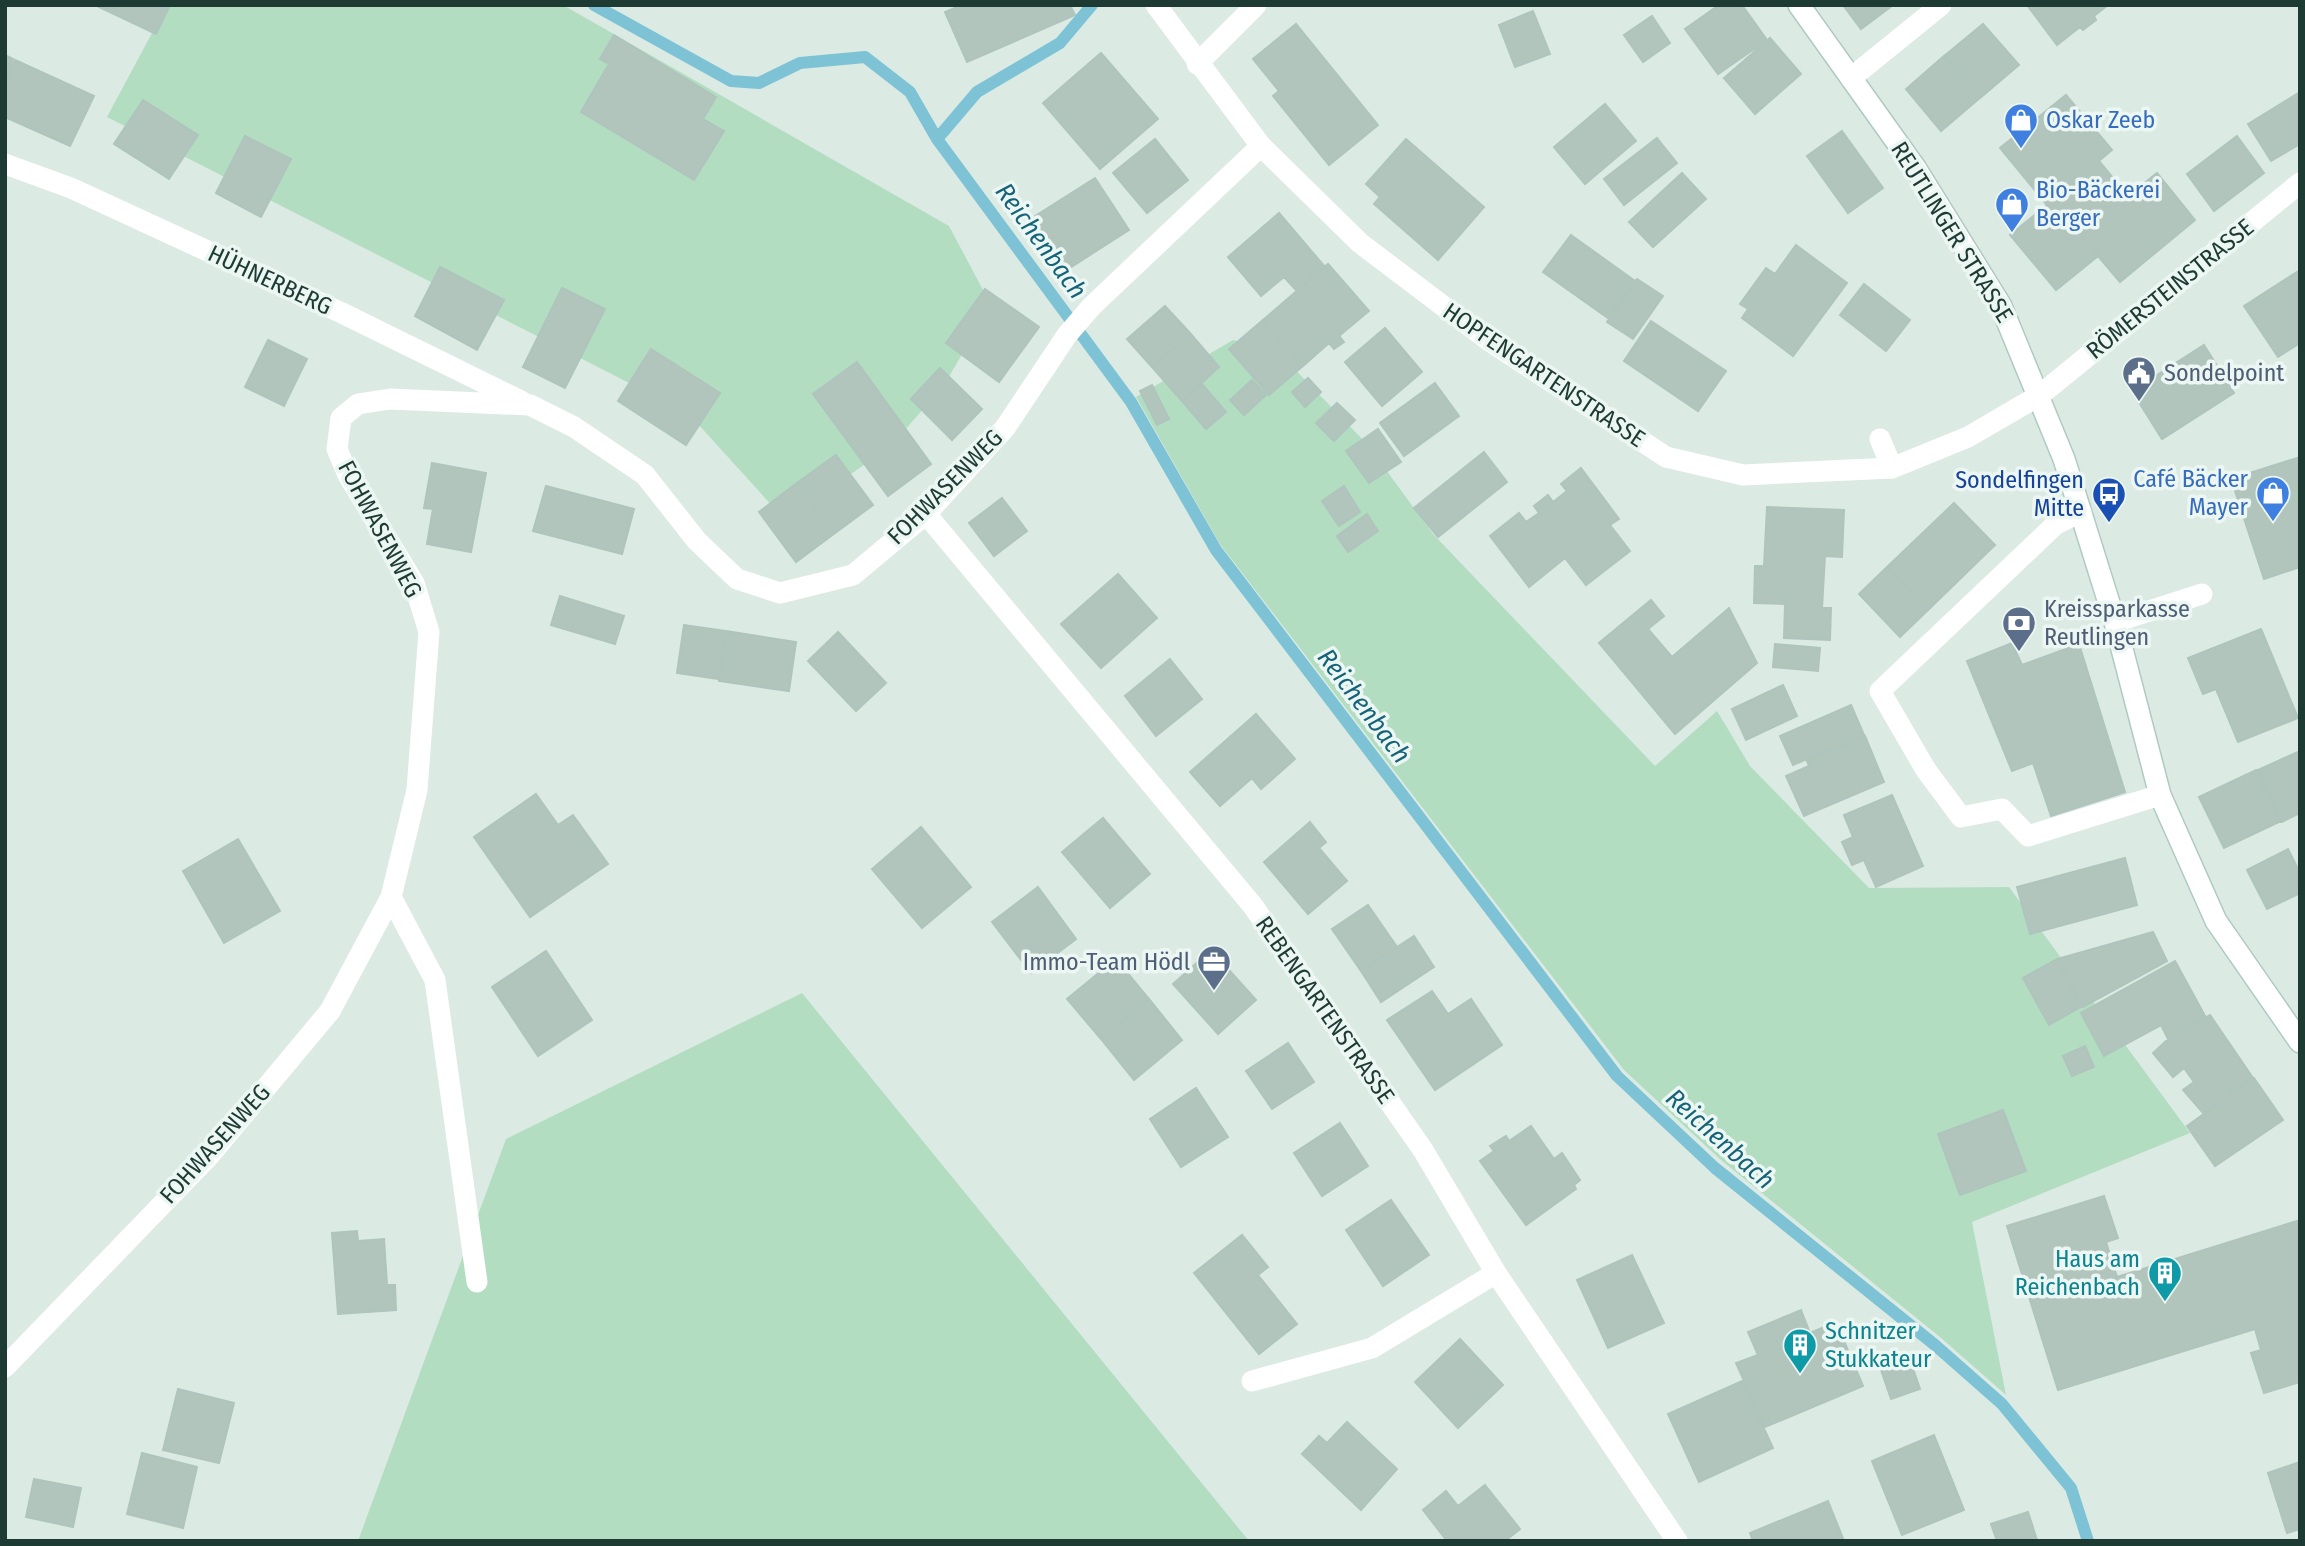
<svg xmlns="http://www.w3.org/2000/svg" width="2305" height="1546" font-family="'Fira Sans Condensed',sans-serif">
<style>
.green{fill:#b2ddc0}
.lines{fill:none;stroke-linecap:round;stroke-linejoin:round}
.stream{stroke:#7ec3d5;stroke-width:12}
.building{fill:#b1c5bd;stroke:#aec4bc;stroke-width:2}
.secondary-casing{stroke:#aecac2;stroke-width:24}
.service{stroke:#fff;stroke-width:21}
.minor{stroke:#fff;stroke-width:21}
.tertiary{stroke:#fff;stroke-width:21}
.secondary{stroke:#fff;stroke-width:21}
.labels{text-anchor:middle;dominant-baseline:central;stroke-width:7;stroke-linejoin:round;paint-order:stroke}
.shop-label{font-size:24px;fill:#366cbe;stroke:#ecf6f2;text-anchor:start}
.street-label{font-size:24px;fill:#1d3a33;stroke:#ecf6f2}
.service-label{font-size:24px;fill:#4e5e75;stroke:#ecf6f2;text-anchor:start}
.transit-label{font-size:24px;fill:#164399;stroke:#ecf6f2;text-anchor:end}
.culture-label{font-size:24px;fill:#0d838f;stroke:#ecf6f2;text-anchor:end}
.water-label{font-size:26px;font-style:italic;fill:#146379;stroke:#ecf6f2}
</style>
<rect width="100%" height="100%" fill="#dceae4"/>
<path class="green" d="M167,5H563L949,226L991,305L944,385L891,446L785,520L688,413L107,117Z
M1233,340L1281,355L1367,444L1433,534L1655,766L1717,711L1750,766L1869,888L2009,887L2190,1133L1972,1222L2006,1395L1940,1337L1721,1160L1624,1070L1220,544L1136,397Z
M802,993L1249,1541H358L506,1139Z"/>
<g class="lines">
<path class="stream" d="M594,5L731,81L759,83L800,63L865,57L910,92L937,139L1131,402L1216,550L1617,1076L1715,1168L1935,1345L2002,1404L2071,1488L2088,1541
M937,139L977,92L1060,43L1092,5"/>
</g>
<path class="building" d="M95,5H170L156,34Z
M962,5H1070L1075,15L967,62L945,12Z
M1719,5H1742L1767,40L1718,74L1685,29Z
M1843,5H1893L1861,29Z
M2027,5H2108L2094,16L2096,20L2083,30L2080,27L2057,45Z
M1533,11L1550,54L1515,67L1499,25Z
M1652,16L1670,43L1643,62L1624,35Z
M1296,24L1378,125L1329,165L1273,96L1279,91L1253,59Z
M1983,24L2019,65L1980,98L1944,56Z
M614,35L716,97L703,119L724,131L694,180L581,112L609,64L600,59Z
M1770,38L1801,74L1755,114L1724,78Z
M1101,53L1158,119L1100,169L1043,103Z
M5,55L13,59L5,78Z
M1944,56L1980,98L1941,131L1906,89Z
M15,60L94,96L70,146L5,117V82Z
M2300,92V144L2271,161L2248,124Z
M2066,95L2112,150L2099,161L2128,196L2080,235L2098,256L2056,290L2010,235L2047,205L2000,148Z
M143,100L198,135L169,179L114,144Z
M1605,104L1636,141L1585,184L1554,147Z
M1842,131L1883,188L1848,213L1807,156Z
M245,136L291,159L261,217L216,193Z
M2237,136L2264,173L2214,211L2187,174Z
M1657,138L1677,163L1624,205L1604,179Z
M1155,139L1188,180L1147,213L1113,173Z
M1406,139L1484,207L1438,260L1374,204L1380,197L1366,184Z
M1682,173L1706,199L1653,247L1629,222Z
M2157,173L2195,220L2120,282L2080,235Z
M1095,178L1129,230L1065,271L1032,218Z
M1279,213L1325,267L1297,291L1284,277L1261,296L1228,257Z
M1571,235L1635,281L1608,318L1543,272Z
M1796,245L1847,283L1793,356L1742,318L1748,309L1740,304L1766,268L1775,274Z
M1328,264L1369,311L1339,336L1344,342L1334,349L1329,343L1303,366L1263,320Z
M440,267L504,300L477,350L415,316Z
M2300,270V343L2278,357L2244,306Z
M1637,279L1663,296L1633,339L1607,322Z
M1864,284L1910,320L1886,351L1840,315Z
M562,288L605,309L565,388L523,367Z
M985,289L1039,327L999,382L946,343Z
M1165,306L1190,333L1152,367L1127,339Z
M1263,320L1303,366L1269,395L1229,349Z
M1651,321L1726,371L1698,411L1624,361Z
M1385,328L1422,372L1382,406L1345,362Z
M1190,333L1219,367L1182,401L1152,367Z
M268,340L307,359L284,406L245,387Z
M2204,345L2234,393L2162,439L2132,391Z
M651,349L720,393L686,445L618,401Z
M857,362L931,464L888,496L813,394Z
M940,368L982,409L952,440L911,399Z
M1308,378L1321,392L1305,407L1292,392Z
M1252,380L1266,395L1244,415L1230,400Z
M1201,383L1226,412L1206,429L1182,401Z
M1435,383L1459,416L1404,456L1380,423Z
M1152,385L1169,419L1157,425L1140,391Z
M1337,403L1355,420L1334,441L1316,423Z
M1378,429L1401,462L1369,483L1346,451Z
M1484,452L1507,482L1438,537L1414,508Z
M836,455L873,505L835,533L797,483Z
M2300,457V567L2264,579L2231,479Z
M432,463L486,473L471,552L427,544L433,509L424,508Z
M1581,468L1619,519L1610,525L1630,551L1586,585L1565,558L1529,587L1490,536L1519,513L1526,522L1539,513L1534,506L1548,495L1553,502L1567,491L1561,484Z
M797,483L835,533L796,562L759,512Z
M546,486L634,509L622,554L533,531Z
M1344,486L1360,512L1339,526L1322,501Z
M1002,498L1027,531L994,556L969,523Z
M1954,503L1995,545L1928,610L1887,567Z
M1767,507L1844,510L1842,557L1825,556L1822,608H1831L1830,640L1784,638L1785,604L1754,603L1755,566H1764Z
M1367,514L1378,531L1348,552L1337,536Z
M1887,567L1928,610L1900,637L1859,594Z
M1118,574L1157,618L1101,668L1061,624Z
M560,596L624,616L615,644L551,625Z
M1651,600L1664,616L1648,629L1672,657L1729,608L1757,663L1675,734L1599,643Z
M684,625L726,631L719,679L677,673Z
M2261,629L2298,718L2238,742L2216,689L2203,694L2188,658Z
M726,631L796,642L789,691L719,681Z
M838,632L886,683L856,711L808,661Z
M2012,643L2022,665L2079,644L2125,792L2051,816L2033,763L2012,771L1967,661Z
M1775,644L1820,648L1818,671L1773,667Z
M1170,659L1202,699L1156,736L1125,696Z
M1783,685L1797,716L1746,740L1732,709Z
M1851,705L1864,735L1793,765L1780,736Z
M1256,714L1295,759L1261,789L1252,778L1220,806L1190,772Z
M1865,736L1884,782L1804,816L1786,776L1809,766L1807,761Z
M2300,751V813L2282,822L2258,770Z
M2256,770L2281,821L2224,848L2199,797Z
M536,794L558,825L573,815L608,864L530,917L474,837Z
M1892,795L1923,866L1876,887L1864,860L1852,865L1842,842L1853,837L1844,815Z
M1103,818L1150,874L1110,908L1062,852Z
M1310,822L1326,842L1319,848L1347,881L1308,914L1264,862Z
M921,827L971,887L922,928L872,869Z
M238,839L280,911L224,943L183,871Z
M2288,849L2300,873V893L2267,909L2247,870Z
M2125,858L2137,905L2030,934L2017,887Z
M1038,887L1076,939L1031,973L992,922Z
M1368,905L1397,947L1361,971L1332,929Z
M2153,932L2167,961L2083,1007L2057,959Z
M1414,936L1434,967L1381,1002L1361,971Z
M1211,950L1256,1000L1218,1034L1173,984Z
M546,951L592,1020L538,1056L492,987Z
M1116,959L1149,999L1101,1039L1067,999Z
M2057,959L2082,1006L2049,1025L2023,978Z
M2175,961L2205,1016L2168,1039L2161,1025L2104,1056L2081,1013Z
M1432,991L1448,1014L1471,999L1502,1045L1435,1090L1387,1020Z
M1149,999L1182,1040L1134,1080L1101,1039Z
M2210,1015L2253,1078L2203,1113L2183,1090L2194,1082L2184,1068L2173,1077L2153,1053L2166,1041Z
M1288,1043L1314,1082L1272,1109L1246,1071Z
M2085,1046L2094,1067L2072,1076L2063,1056Z
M2254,1078L2283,1120L2215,1166L2187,1126Z
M1196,1088L1228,1137L1181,1167L1150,1119Z
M2003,1110L2026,1171L1960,1195L1938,1134Z
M1340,1123L1368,1166L1322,1196L1294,1153Z
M1531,1126L1554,1159L1562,1153L1580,1180L1574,1185L1576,1189L1526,1225L1480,1161L1494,1151L1490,1146L1506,1136L1509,1141Z
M2104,1196L2118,1238L2106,1242L2117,1277L2300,1220V1382L2264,1393L2251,1353L2261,1350L2255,1329L2058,1390L2007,1226Z
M1391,1200L1429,1255L1383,1286L1346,1230Z
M357,1231L358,1241L384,1239L387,1285H395L396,1310L338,1314L332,1233Z
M1242,1235L1268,1267L1258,1275L1297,1324L1259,1354L1194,1273Z
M1632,1255L1664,1323L1608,1348L1577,1280Z
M1801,1310L1810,1333L1836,1322L1863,1386L1765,1427L1736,1363L1758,1355L1748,1332Z
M1460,1339L1503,1385L1458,1428L1415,1382Z
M1908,1354L1920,1389L1891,1399L1879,1364Z
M1742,1381L1773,1448L1699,1482L1668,1414Z
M178,1389L234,1403L219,1463L163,1450Z
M1347,1422L1397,1469L1361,1510L1302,1454L1319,1436L1327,1443Z
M1934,1435L1964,1510L1902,1535L1872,1461Z
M142,1453L197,1467L183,1528L127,1514Z
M2300,1462V1529L2287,1533L2268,1473Z
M34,1479L81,1488L73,1527L26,1517Z
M1485,1485L1520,1529L1505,1541H1447L1423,1510L1446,1491L1458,1506Z
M1828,1501L1844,1541H1753L1750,1533Z
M2028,1512L2037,1540L1997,1541L1991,1524Z"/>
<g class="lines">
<g class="secondary-casing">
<path id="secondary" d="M1799,5L1916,169L2001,306L2064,459L2115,622L2160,795L2216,921L2300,1042"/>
</g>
<path class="service" d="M1851,78L1941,5
M5,164L71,188L342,313L521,401
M1880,439L1892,468
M2081,512L2056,524L1880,691L1926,770L1961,817L2002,809L2028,836L2160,795
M2115,622L2202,594
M391,897L435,980L477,1282
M5,1367L209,1156L330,1011L391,897L417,790L429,632L414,583L348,475L337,449L341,418L358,404L390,399L530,405
M1252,1381L1372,1348L1496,1273"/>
<path class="minor" d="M1197,64L1256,5
M2040,395L2300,183
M530,405L574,427L645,475L697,541L737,579L780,593L853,575L926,514L1005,428L1067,335L1092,306L1261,146
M926,514L1253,906L1423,1150L1496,1273L1677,1541"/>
<path class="tertiary" d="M1156,5L1261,146L1360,243L1488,340L1666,457L1743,475L1892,468L1968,437L2040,395"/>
<use href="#secondary" class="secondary"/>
</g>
<defs>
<g id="shop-pin" transform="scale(1.75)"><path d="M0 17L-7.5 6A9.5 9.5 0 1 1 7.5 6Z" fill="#3f7fe0" stroke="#ecf6f2"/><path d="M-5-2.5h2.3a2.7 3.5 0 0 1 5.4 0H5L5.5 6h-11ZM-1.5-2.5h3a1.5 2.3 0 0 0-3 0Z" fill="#fff"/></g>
<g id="civic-pin" transform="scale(1.75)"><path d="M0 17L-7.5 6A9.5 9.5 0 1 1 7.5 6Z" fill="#5c6f8a" stroke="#ecf6f2"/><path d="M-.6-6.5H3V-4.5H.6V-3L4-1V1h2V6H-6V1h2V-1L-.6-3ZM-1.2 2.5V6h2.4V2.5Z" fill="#fff"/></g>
<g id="bus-pin" transform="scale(1.75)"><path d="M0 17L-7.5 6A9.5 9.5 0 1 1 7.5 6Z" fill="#1a4fb4" stroke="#ecf6f2"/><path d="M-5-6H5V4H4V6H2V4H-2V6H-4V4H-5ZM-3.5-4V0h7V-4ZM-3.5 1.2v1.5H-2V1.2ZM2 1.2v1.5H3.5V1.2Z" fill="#fff"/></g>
<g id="bank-pin" transform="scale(1.75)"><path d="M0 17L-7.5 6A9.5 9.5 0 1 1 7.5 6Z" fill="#5c6f8a" stroke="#ecf6f2"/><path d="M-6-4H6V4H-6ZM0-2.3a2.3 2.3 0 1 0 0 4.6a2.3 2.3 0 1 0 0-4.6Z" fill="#fff"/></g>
<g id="office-pin" transform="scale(1.75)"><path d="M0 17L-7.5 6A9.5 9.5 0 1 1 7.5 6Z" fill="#5c6f8a" stroke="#ecf6f2"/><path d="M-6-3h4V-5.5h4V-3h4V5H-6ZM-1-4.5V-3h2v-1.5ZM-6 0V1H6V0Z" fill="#fff"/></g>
<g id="building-pin" transform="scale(1.75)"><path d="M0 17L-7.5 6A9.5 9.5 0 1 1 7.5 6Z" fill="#0f9aa8" stroke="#ecf6f2"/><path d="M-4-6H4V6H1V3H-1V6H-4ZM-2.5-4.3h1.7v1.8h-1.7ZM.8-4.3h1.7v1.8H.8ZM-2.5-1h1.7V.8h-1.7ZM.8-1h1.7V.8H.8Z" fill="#fff"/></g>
</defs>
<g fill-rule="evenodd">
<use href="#shop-pin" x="2021" y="120"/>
<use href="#shop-pin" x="2012" y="204"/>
<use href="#civic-pin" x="2139" y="373"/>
<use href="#shop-pin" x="2273" y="493"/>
<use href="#bus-pin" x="2109" y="494"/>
<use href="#bank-pin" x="2019" y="623"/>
<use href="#office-pin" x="1214" y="962"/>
<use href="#building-pin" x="2165" y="1273"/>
<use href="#building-pin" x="1800" y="1345"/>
</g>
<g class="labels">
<g class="shop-label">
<text x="2046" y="120">Oskar Zeeb</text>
<text x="2036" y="190">Bio-Bäckerei<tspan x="2036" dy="28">Berger</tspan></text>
<text x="2248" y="479" text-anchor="end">Café Bäcker<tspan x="2248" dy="28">Mayer</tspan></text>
</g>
<g class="street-label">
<text transform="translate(1952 232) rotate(58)">REUTLINGER STRASSE</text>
<text transform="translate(270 280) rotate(25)">HÜHNERBERG</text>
<text transform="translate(2170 289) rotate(-39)">RÖMERSTEINSTRASSE</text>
<text transform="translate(1544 375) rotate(34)">HOPFENGARTENSTRASSE</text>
<text transform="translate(945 487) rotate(-45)">FOHWASENWEG</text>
<text transform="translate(380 529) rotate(62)">FOHWASENWEG</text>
<text transform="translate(1325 1010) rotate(55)">REBENGARTENSTRASSE</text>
<text transform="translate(215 1144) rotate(-48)">FOHWASENWEG</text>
</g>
<g class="service-label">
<text x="2164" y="373">Sondelpoint</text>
<text x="2044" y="609">Kreissparkasse<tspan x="2044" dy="28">Reutlingen</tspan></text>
<text x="1190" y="962" text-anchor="end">Immo-Team Hödl</text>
</g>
<g class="transit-label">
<text x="2084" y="480">Sondelfingen<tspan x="2084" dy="28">Mitte</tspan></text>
</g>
<g class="culture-label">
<text x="2140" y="1259">Haus am<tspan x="2140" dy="28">Reichenbach</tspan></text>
<text x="1825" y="1331" text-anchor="start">Schnitzer<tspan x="1825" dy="28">Stukkateur</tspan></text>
</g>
<g class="water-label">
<text transform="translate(1041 241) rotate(54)">Reichenbach</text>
<text transform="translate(1364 706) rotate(53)">Reichenbach</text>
<text transform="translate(1720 1139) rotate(42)">Reichenbach</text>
</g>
</g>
<rect width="2305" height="1546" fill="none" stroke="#1d3a33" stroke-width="14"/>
</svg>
